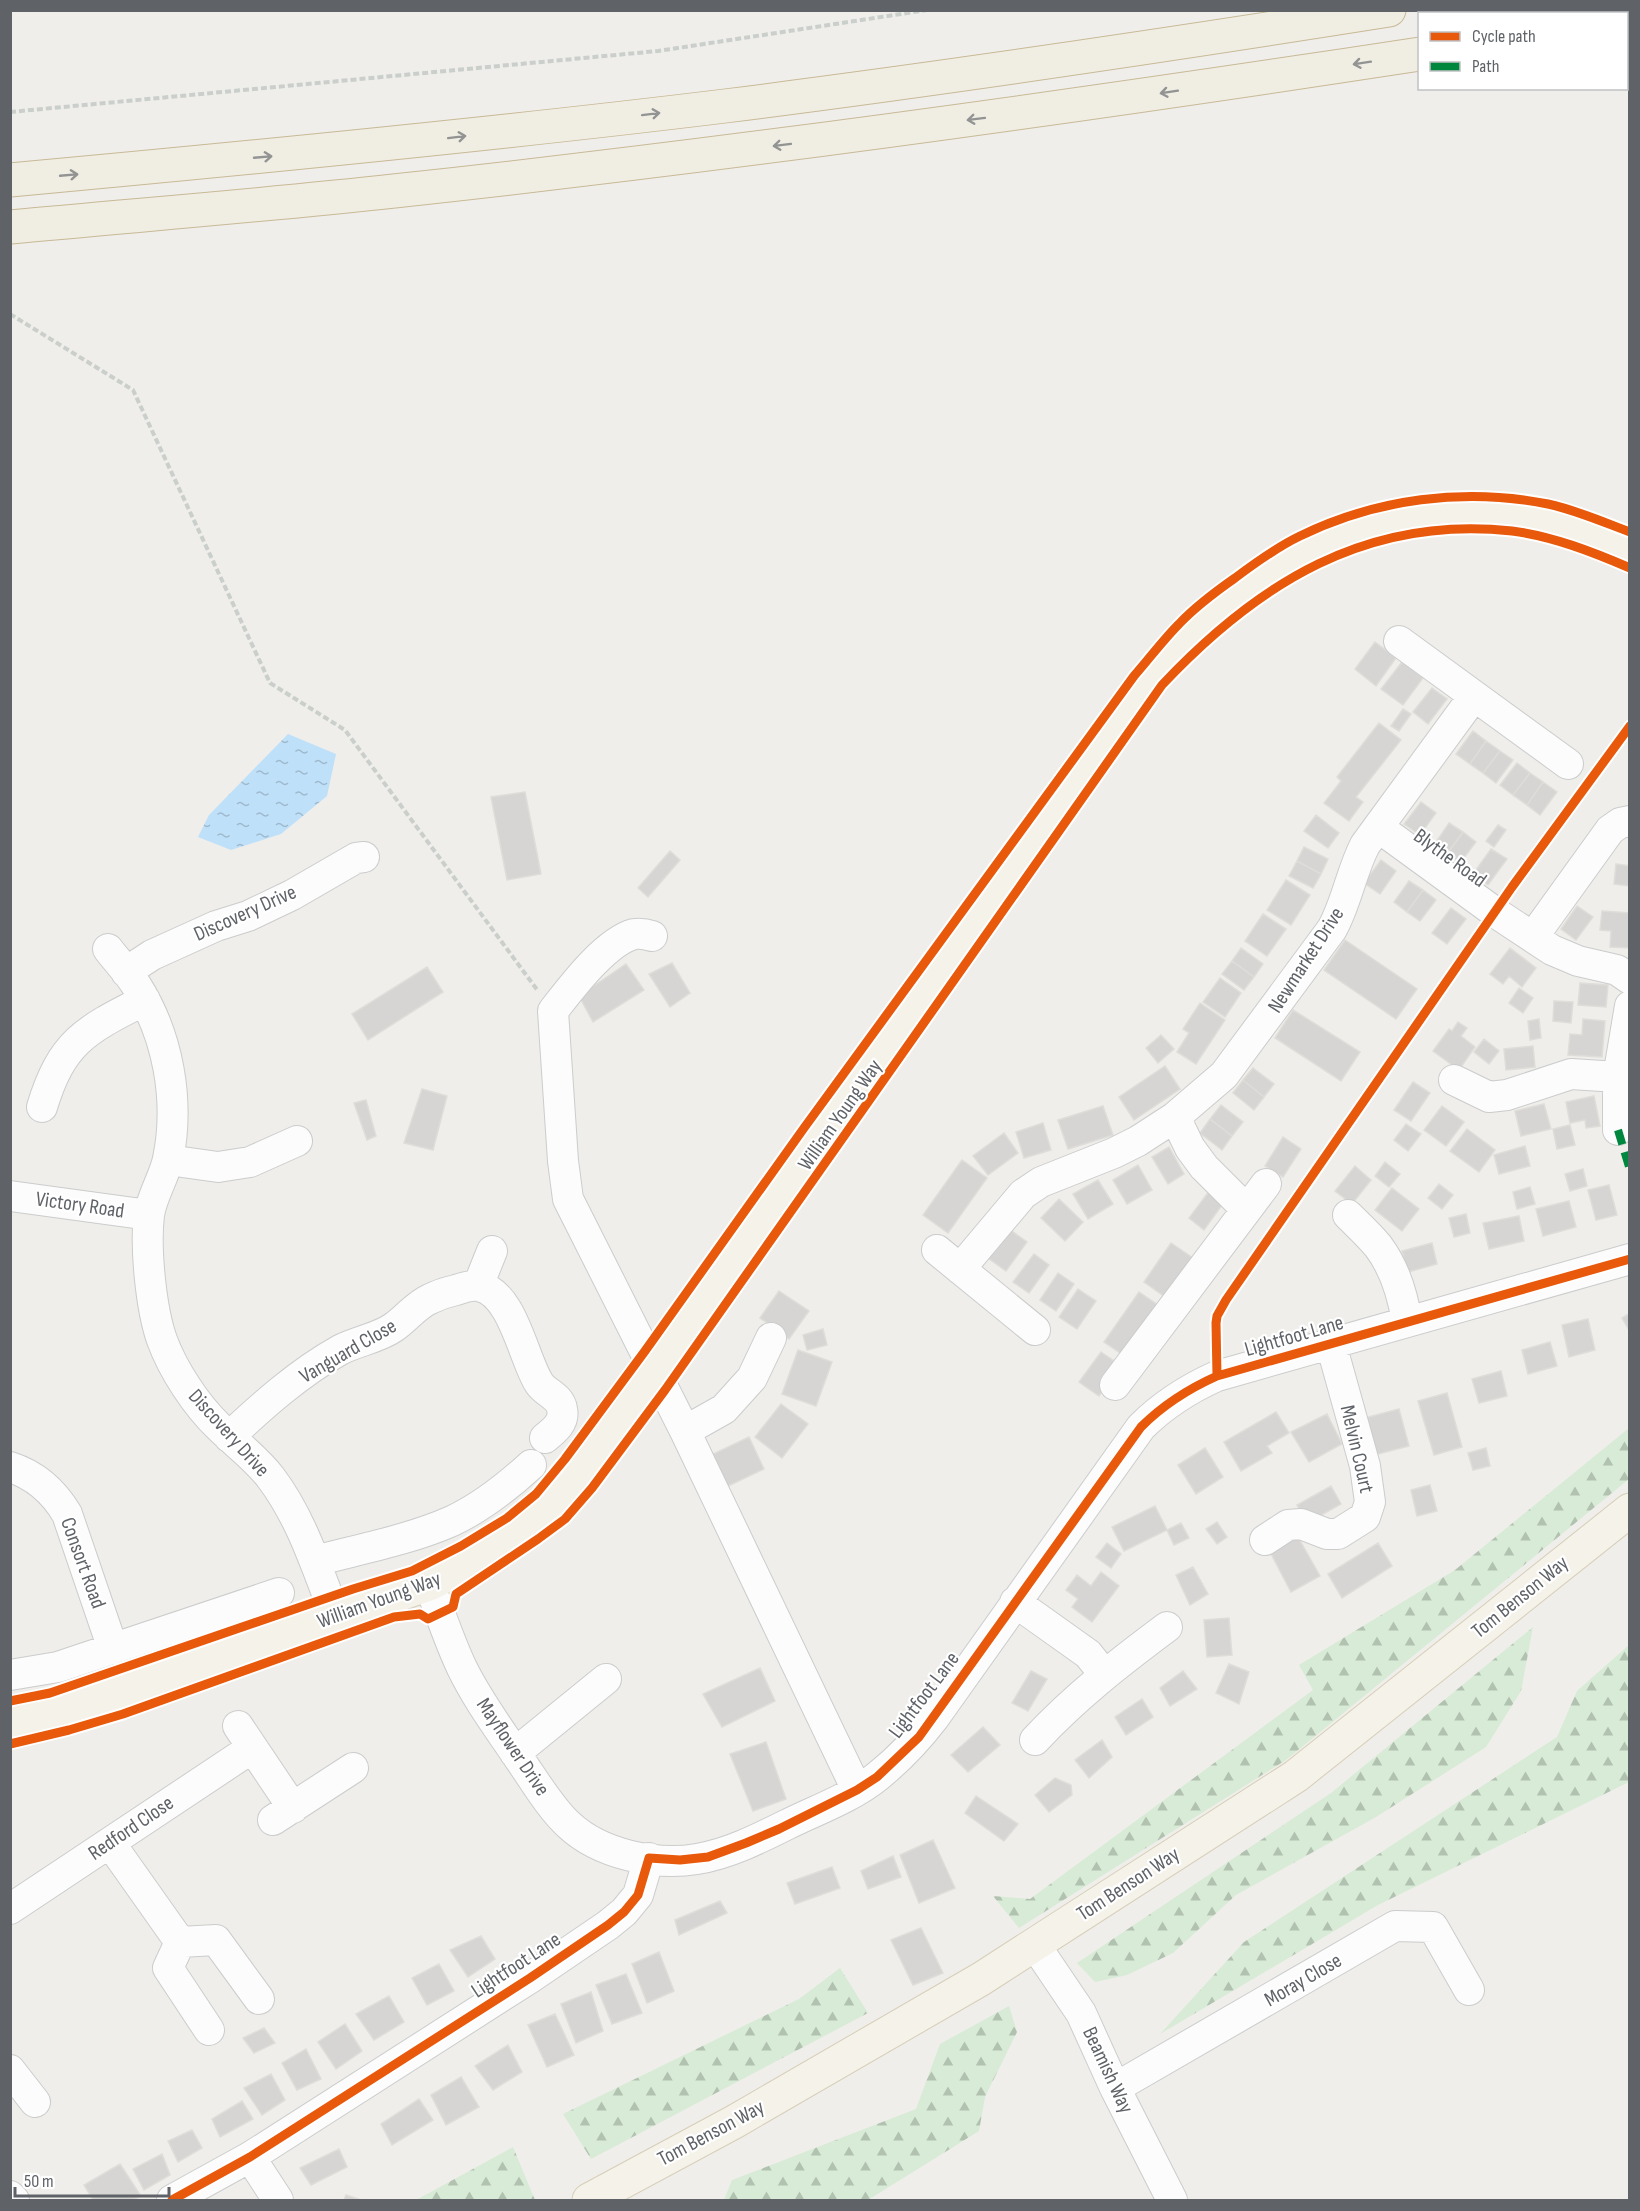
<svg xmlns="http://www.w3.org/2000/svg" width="1640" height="2211" font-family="'Sofia Sans Condensed',sans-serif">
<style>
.forest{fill:url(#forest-firs)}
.water{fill:url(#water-ripples)}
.building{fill:#d6d5d3;stroke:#deddd9;stroke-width:1.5}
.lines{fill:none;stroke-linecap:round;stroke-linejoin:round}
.minor-casing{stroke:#cbcccc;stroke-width:32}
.major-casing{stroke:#d7ceb8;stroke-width:35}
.highway-casing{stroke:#c8b996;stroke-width:35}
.path{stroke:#cacfcc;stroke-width:4;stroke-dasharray:6 3;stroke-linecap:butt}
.minor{stroke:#fdfcfc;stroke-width:30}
.major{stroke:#f4f2e9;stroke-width:33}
.highway{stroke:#f0ede3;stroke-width:33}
.quiet{stroke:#00873e;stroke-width:8;stroke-dasharray:15 8;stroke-linecap:butt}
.cycleway-casing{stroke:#fff;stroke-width:13}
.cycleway{stroke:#e8590c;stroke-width:9}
.oneway{stroke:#929393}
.labels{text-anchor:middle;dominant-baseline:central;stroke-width:4.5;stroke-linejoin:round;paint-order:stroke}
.street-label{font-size:21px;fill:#5f6368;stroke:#fff}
</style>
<defs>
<pattern id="forest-firs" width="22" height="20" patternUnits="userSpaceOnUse" patternTransform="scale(1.5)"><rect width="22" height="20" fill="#d8ebd6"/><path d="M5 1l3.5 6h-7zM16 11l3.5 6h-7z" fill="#b2c2b1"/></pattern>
<pattern id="water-ripples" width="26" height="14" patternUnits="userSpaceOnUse" patternTransform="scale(1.5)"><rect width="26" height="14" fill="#bfe0f9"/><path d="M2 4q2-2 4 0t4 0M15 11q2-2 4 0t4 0" fill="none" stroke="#9eb9cd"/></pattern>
</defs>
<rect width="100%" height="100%" fill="#efeeea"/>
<path class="forest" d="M1629,1428V1479L1286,1760L1019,1928L993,1896L1030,1899L1313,1690L1299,1665L1455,1570Z
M1533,1627L1521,1691L1486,1747L1376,1817L1236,1895L1173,1953L1127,1975L1095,1982L1077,1963L1331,1793Z
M1629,1645V1782L1378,1905L1160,2034L1244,1942L1557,1737L1577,1691Z
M840,1968L868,2013L591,2159L563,2114L799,1999Z
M1009,2006L1017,2032L985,2097L979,2131L868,2200H724L732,2180L916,2109L940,2044Z
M513,2147L535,2200H416Z"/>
<path class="water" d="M288,734L336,754L327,796L281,834L231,850L198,837L209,815Z"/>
<path class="building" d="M1375,642L1396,658L1376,686L1355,669Z
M1402,662L1423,678L1403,705L1381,689Z
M1432,688L1447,699L1428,724L1413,712Z
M1403,709L1411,714L1399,731L1391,726Z
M1379,723L1401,740L1356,797L1363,802L1349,821L1324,803L1341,781L1337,777Z
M1473,731L1486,741L1470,764L1456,754Z
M1486,741L1500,751L1483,773L1470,764Z
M1500,751L1513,760L1496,783L1483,773Z
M1517,763L1530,773L1513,795L1500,785Z
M1530,773L1543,782L1527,805L1513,795Z
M1543,782L1557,792L1540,815L1527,805Z
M525,792L541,874L507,880L491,797Z
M1421,802L1436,813L1420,835L1404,824Z
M1316,815L1339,833L1328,848L1304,831Z
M1449,823L1463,832L1447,854L1434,845Z
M1498,825L1506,830L1494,847L1486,841Z
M1463,832L1476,842L1460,863L1447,854Z
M1304,847L1328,859L1321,874L1297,861Z
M1491,849L1507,859L1488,885L1473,874Z
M670,851L680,860L648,897L638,888Z
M1381,860L1396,871L1380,894L1364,883Z
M1297,861L1321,874L1313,888L1289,876Z
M1616,864L1630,866V886L1614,884Z
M1286,880L1310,895L1291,925L1267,910Z
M1409,881L1423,890L1407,912L1394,902Z
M1423,890L1436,900L1420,921L1407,912Z
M1577,906L1593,917L1576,940L1561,929Z
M1451,908L1466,919L1447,944L1432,933Z
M1602,911L1630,913V948L1610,947L1611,931L1600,930Z
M1263,914L1286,929L1267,956L1245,941Z
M1345,940L1417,989L1396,1019L1324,970Z
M1241,948L1263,964L1254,977L1232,961Z
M1510,948L1536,968L1522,987L1509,976L1503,984L1490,974Z
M1232,961L1254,977L1244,990L1222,974Z
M672,963L690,993L670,1007L649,974Z
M626,964L644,990L593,1022L579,996Z
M427,967L443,992L368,1040L352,1014Z
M1220,978L1241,993L1225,1017L1203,1002Z
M1580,983L1608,985L1606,1007L1578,1005Z
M1519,988L1533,998L1523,1013L1509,1003Z
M1554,1001L1573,1002L1571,1023L1553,1021Z
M1200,1003L1225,1020L1196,1064L1177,1052L1189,1033L1183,1029Z
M1293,1010L1360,1052L1341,1081L1275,1038Z
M1539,1019L1541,1038L1530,1040L1528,1021Z
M1583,1019L1605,1021L1602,1057L1568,1055L1570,1034L1582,1035Z
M1458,1022L1467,1028L1461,1036L1475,1047L1459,1070L1433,1051L1449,1029L1452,1031Z
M1161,1035L1174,1049L1158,1063L1146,1048Z
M1484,1039L1499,1051L1489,1064L1474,1052Z
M1533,1046L1535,1067L1506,1070L1504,1049Z
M1165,1066L1180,1089L1134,1120L1119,1097Z
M1253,1068L1274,1084L1264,1097L1243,1080Z
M1243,1080L1264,1097L1254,1110L1233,1093Z
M1413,1082L1430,1093L1411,1121L1394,1110Z
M422,1089L447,1096L433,1150L404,1143Z
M1594,1096L1600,1126L1586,1128L1585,1120L1570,1123L1566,1102Z
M366,1100L376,1136L367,1140L354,1103Z
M1544,1104L1551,1129L1521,1136L1515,1111Z
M1221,1105L1243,1122L1232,1136L1210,1119Z
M1103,1106L1113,1135L1068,1149L1058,1120Z
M1442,1106L1464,1122L1446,1146L1424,1130Z
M1210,1119L1232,1136L1222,1150L1200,1133Z
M1043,1123L1051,1150L1024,1158L1016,1132Z
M1406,1124L1421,1134L1408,1151L1394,1140Z
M1570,1125L1575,1145L1557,1149L1553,1129Z
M1467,1129L1495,1150L1479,1172L1450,1151Z
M1004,1133L1018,1153L988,1175L973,1156Z
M1283,1137L1301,1149L1283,1177L1265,1166Z
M1525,1146L1530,1166L1499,1174L1494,1155Z
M1169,1147L1184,1174L1168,1184L1152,1157Z
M962,1160L987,1178L948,1233L923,1215Z
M1385,1162L1400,1174L1389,1187L1375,1176Z
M1138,1165L1152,1190L1127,1204L1113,1180Z
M1355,1166L1371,1180L1352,1204L1335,1191Z
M1583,1169L1587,1186L1570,1191L1565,1174Z
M1098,1180L1113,1204L1088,1219L1073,1194Z
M1439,1184L1453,1195L1442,1209L1428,1198Z
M1609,1185L1617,1215L1596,1220L1588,1190Z
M1530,1187L1535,1204L1517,1209L1513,1192Z
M1392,1188L1419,1209L1402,1231L1375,1210Z
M1210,1190L1225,1201L1204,1230L1189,1218Z
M1059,1199L1083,1222L1065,1241L1041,1218Z
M1569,1201L1576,1227L1543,1236L1536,1209Z
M1466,1214L1470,1233L1454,1237L1449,1218Z
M1519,1216L1524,1241L1489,1249L1483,1223Z
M1009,1229L1027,1242L1006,1271L988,1258Z
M1171,1243L1196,1260L1168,1299L1144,1282Z
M1432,1243L1437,1264L1408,1272L1402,1251Z
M1034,1254L1049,1265L1029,1293L1013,1282Z
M1058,1273L1074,1284L1056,1311L1040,1300Z
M1078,1289L1096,1301L1077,1329L1059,1317Z
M779,1291L809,1311L789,1339L760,1318Z
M1139,1292L1161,1307L1126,1357L1104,1342Z
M1630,1313V1332L1622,1318Z
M1588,1319L1595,1350L1569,1357L1562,1325Z
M823,1329L827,1345L807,1350L803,1335Z
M1550,1342L1557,1366L1528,1374L1522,1350Z
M798,1350L832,1362L816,1406L782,1394Z
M1101,1352L1120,1365L1099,1396L1079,1382Z
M1501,1371L1507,1396L1479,1403L1472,1379Z
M1447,1393L1462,1447L1434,1455L1418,1401Z
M781,1404L808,1424L782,1458L755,1437Z
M1399,1409L1409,1446L1370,1456L1361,1419Z
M1276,1412L1289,1433L1267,1446L1272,1453L1241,1471L1224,1442Z
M1327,1414L1342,1444L1309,1462L1291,1432Z
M749,1437L764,1469L726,1487L711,1455Z
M1205,1448L1223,1477L1196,1494L1178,1465Z
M1486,1448L1490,1466L1473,1470L1468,1453Z
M1430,1485L1437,1511L1417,1516L1411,1490Z
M1331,1486L1341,1504L1307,1523L1297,1505Z
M1155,1506L1167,1530L1124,1551L1112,1527Z
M1217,1522L1227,1537L1217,1544L1206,1529Z
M1181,1523L1189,1538L1174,1545L1167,1530Z
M1298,1537L1320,1576L1291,1592L1270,1552Z
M1107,1543L1121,1554L1111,1568L1096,1557Z
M1378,1543L1392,1566L1342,1598L1328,1574Z
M1193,1567L1208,1594L1190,1605L1176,1575Z
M1101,1572L1119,1586L1092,1622L1072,1607L1078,1599L1066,1590L1077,1575L1091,1586Z
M1229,1618L1232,1655L1207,1657L1204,1620Z
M1229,1664L1249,1672L1239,1704L1216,1693Z
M760,1668L775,1701L722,1727L703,1694Z
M1031,1671L1047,1679L1028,1711L1012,1703Z
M1183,1671L1197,1689L1170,1706L1160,1688Z
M1142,1699L1153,1717L1126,1735L1115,1717Z
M983,1727L1000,1745L968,1772L951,1755Z
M1102,1740L1112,1757L1089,1778L1075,1760Z
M766,1742L786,1799L753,1811L730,1754Z
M1055,1778L1071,1785L1072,1795L1049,1812L1035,1795Z
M976,1796L1018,1824L1004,1841L965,1813Z
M933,1840L955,1888L919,1903L900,1855Z
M893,1856L901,1877L868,1889L861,1871Z
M832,1867L840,1888L795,1904L787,1883Z
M720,1901L727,1913L679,1935L675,1920Z
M921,1928L943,1973L913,1985L891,1940Z
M481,1936L495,1959L468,1977L450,1950Z
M659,1952L674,1991L647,2003L632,1964Z
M439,1964L454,1991L427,2005L412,1978Z
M626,1974L642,2013L612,2024L596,1985Z
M591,1992L603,2031L576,2043L561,2004Z
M389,1996L404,2022L374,2040L356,2014Z
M555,2014L574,2055L547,2067L528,2025Z
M345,2024L362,2051L336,2069L318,2042Z
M264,2028L275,2043L254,2053L243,2038Z
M508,2045L522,2072L493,2090L475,2066Z
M306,2049L321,2079L297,2090L282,2063Z
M271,2074L285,2100L262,2115L244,2088Z
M461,2077L479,2107L446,2125L431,2095Z
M419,2099L433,2120L392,2145L381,2124Z
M242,2101L253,2119L220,2137L212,2119Z
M192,2130L202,2148L178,2162L168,2141Z
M339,2149L347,2167L311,2185L300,2168Z
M162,2154L170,2175L144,2190L133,2169Z
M120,2164L141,2196L133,2200H93L84,2185Z
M346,2195L361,2200H344Z"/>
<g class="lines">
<g class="minor-casing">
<path id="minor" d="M1399,641L1568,764
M1378,827L1496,913L1552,950L1578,961L1617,970L1630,979
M652,936C646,934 641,933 634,934C605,942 571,988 553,1011L563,1161L568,1199L685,1431L857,1790
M1533,937L1610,830L1620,823L1630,821
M108,949C117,961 128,972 136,985C168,1035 180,1100 168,1159C164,1178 152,1195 149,1215C145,1248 151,1309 162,1340C173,1370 196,1405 219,1427C236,1444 257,1459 271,1478C302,1519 317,1569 336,1617
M126,972L152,955L216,926L248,916L292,895L356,858L364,857
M1454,1080L1489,1097L1507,1095L1571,1074L1618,1077
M42,1107C62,1041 86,1030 145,1000
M1175,1117L1190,1148L1204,1167L1246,1209
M1618,1130V1077L1630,1006
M168,1160L218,1167L250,1162L297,1141
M10,1196L149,1215
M1348,1215C1358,1225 1369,1235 1378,1246C1394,1267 1403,1296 1407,1322
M937,1250L1035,1330
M960,1269L1023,1194L1041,1182L1114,1153L1138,1141L1175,1117L1224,1075L1332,929C1347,902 1351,872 1365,845L1474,696
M478,1286L492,1251
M1115,1385L1266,1184
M685,1431L724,1409L752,1378L771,1338
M229,1437C263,1405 299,1373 340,1350C357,1341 379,1338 394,1327C407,1318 416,1305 430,1299C438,1295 447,1292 456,1290C462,1288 472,1285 478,1286C513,1292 523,1358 539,1383C545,1393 560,1396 562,1409C565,1422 555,1430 545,1438
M10,1467C35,1475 54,1492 67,1514L113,1649
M1265,1540L1288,1525L1301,1524L1327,1534H1338L1365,1517L1370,1502L1365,1466L1331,1344
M315,1561C360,1549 409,1540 452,1521C482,1507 507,1487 531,1465
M429,1584C440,1612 449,1641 462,1668C478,1701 500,1730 520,1760C534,1780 551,1809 569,1825C600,1854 655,1866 697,1859C728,1854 758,1839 786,1825C816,1810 851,1798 878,1776C899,1759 918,1739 934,1718L1141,1427C1163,1405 1188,1389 1217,1376L1630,1259
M1015,1602L1088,1654L1104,1674
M10,1675L58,1667L279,1593
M238,1726L293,1808
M1035,1740C1075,1697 1120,1662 1167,1627
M515,1753L606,1679
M273,1820L353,1768
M110,1843L180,1942
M10,1909L252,1748
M1035,1945L1081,2013L1115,2088L1172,2200
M209,2030L168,1968L180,1942L216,1940L259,1999
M10,2070L35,2102
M1115,2088L1395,1926L1433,1927L1469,1990
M250,2157L278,2200
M10,2196L14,2200
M172,2200L250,2157L530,1978L608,1925L624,1912L638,1895L649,1858"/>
</g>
<g class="major-casing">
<path id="major" d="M10,1722L81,1705L429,1584L470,1563L524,1529L567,1489L580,1473L746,1248L1157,669C1203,618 1279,555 1345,534C1438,504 1541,511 1630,552
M589,2200L734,2122L981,1979L1296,1776L1630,1510"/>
</g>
<g class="highway-casing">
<path id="highway" d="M1626,18L1630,17
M10,180C249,158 488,135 725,106C947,78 1168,45 1389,10
M10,227C138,215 267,205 394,191C737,154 1079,106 1420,54"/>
</g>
<path class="path" d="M10,112L658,51L927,10
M10,314L133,390L270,683L345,730L538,991"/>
<use href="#minor" class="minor"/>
<use href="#major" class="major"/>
<use href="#highway" class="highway"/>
<path class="quiet" d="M1618,1130L1630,1170"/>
<g class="cycleway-casing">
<path id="cycleway" d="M1217,1376L1216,1323L1217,1316L1226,1300L1512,887L1630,726
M10,1701L50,1693L353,1589L412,1571L461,1546L507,1518L536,1494L565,1459L645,1351L804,1128L1134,676C1149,659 1163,640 1179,624C1195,607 1215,592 1235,578C1255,563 1277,547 1300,536C1376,499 1464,487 1548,504C1576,510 1603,522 1630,532
M10,1744L69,1730L123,1714L394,1617L420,1614L428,1619L453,1607L456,1594L538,1539L565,1519L592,1488L665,1390L1162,685C1258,583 1367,515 1512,531C1552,536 1593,552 1630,568
M172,2200L250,2157L530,1978L608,1925L624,1912L638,1895L649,1858L680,1860L708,1857L746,1843L779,1829L857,1790L877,1777L919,1737L1141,1427C1163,1405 1188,1389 1217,1376L1630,1259"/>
</g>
<use href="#cycleway" class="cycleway"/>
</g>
<defs><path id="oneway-shaft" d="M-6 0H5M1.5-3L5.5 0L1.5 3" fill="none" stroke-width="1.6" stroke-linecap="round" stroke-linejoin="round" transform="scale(1.5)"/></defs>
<g class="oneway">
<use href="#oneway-shaft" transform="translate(1362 63) rotate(171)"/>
<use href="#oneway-shaft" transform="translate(1169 92) rotate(171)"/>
<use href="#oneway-shaft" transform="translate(651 114) rotate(-7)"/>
<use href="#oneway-shaft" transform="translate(976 119) rotate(173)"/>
<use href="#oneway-shaft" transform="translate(457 137) rotate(-7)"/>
<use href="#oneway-shaft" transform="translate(782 145) rotate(173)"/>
<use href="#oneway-shaft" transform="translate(263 157) rotate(-5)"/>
<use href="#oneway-shaft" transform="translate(69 175) rotate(-5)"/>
</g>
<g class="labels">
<g class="street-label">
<text transform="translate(1450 858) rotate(36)">Blythe Road</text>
<text transform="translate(245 913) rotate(-24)">Discovery Drive</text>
<text transform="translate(1306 960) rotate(-57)">Newmarket Drive</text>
<text transform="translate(840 1115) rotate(-55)">William Young Way</text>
<text transform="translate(80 1205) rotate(8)">Victory Road</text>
<text transform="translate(1294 1336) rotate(-16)">Lightfoot Lane</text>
<text transform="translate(348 1351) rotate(-30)">Vanguard Close</text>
<text transform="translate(229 1433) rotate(48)">Discovery Drive</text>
<text transform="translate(1357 1449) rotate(77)">Melvin Court</text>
<text transform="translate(83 1563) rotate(70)">Consort Road</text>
<text transform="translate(1520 1597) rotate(-39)">Tom Benson Way</text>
<text transform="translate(379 1600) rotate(-20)">William Young Way</text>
<text transform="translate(924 1695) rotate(-53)">Lightfoot Lane</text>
<text transform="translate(513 1747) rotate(56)">Mayflower Drive</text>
<text transform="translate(131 1828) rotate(-34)">Redford Close</text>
<text transform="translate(1128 1884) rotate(-33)">Tom Benson Way</text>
<text transform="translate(516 1965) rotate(-33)">Lightfoot Lane</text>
<text transform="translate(1303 1980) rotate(-30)">Moray Close</text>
<text transform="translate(1108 2070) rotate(65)">Beamish Way</text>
<text transform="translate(711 2133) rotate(-28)">Tom Benson Way</text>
</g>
</g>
<rect width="1640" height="2211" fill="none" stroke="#5f6368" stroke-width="24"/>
<rect x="1418" y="12" width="210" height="78" fill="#ffffff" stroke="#bfc1c3" stroke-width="1.5"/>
<rect x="1430" y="32" width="30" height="9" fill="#e8590c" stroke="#bfc1c3" stroke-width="1.5"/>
<text x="1472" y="42" font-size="18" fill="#5f6368">Cycle path</text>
<rect x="1430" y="62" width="30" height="9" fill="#00873e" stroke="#bfc1c3" stroke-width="1.5"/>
<text x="1472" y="72" font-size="18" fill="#5f6368">Path</text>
<path d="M15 2187v9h154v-9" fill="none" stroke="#5f6368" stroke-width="3"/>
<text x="24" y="2187" font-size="18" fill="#5f6368" stroke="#ffffff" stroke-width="4.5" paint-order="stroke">50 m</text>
</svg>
